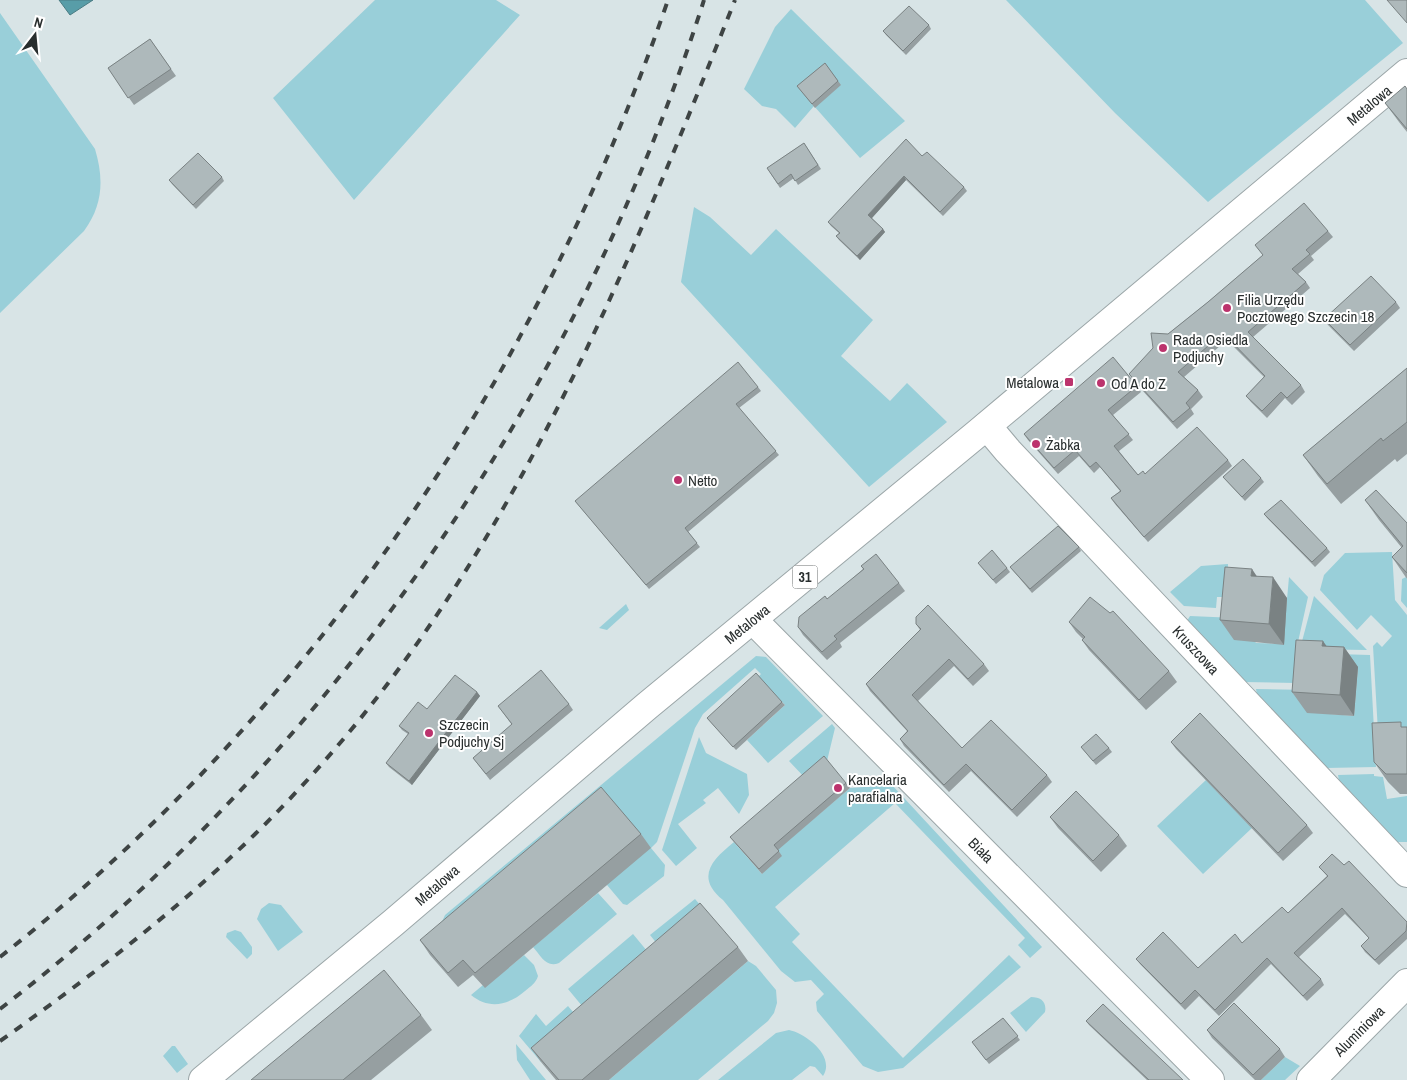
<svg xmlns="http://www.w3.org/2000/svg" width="1407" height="1080" font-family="'Archivo Narrow',sans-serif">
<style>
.green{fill:#99cfd9}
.water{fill:#589da8;stroke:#4a7c83}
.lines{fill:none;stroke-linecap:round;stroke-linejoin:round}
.minor-casing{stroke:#9ba6a8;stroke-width:30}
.primary-casing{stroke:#9ba6a8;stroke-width:30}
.minor{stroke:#fff;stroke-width:28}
.primary{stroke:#fff;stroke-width:28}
.rail{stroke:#3e4444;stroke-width:4;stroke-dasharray:9 9;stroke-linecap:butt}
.wall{fill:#969fa1}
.shaded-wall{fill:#7a8283}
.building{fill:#aeb9bb;stroke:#7a8283}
.poi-dot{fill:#bc336d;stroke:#fff;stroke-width:2}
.labels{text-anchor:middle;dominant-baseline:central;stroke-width:4;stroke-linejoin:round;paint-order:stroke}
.shield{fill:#fff;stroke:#696d6d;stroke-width:1}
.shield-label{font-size:14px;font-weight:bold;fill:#292e2e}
.street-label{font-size:15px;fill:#292e2e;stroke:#fff}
.poi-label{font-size:15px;fill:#292e2e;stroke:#fff;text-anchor:start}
</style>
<rect width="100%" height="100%" fill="#d8e4e6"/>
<path class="green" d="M375,0H496L520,15L354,200L273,98Z
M1006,0H1365L1403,43L1208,202L1115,113Z
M791,9L905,121L860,158L814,106L795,128L776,109L762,106L744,89L775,27Z
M0,13L95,149C104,179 103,205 84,231L0,313Z
M694,207L710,217L751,255L776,229L873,320L841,356L890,401L907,383L947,422L869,487L681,282Z
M1392,552L1395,600L1407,615V743L1380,766L1373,646L1377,642L1382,647L1392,636L1371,615L1357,630L1320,590L1324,575L1345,553Z
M1228,564L1227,597H1217L1216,608L1184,606L1170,592L1201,566Z
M1289,577L1308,597L1296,651V683L1244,682L1187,621L1190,616L1236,618L1256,643L1283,644Z
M1406,577L1407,579V608L1401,601L1402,579Z
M1314,596L1367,650L1300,649Z
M626,604L629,610L607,630L599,628Z
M1301,653L1370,655L1376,767L1326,768L1257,695L1256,689L1308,690L1307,712L1354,716L1358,668Z
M756,656L766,657L823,716L768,763L747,740L785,705L758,677L761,674L755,668L703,714L695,728L657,842L651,848L665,865L664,876L627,905L623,904L607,885L441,924L445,915Z
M832,724L835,728L827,761L806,779L789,761Z
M699,737L706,753L747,774L749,795L739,814L718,788L703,800L706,803L678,824L697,848L676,866L662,850Z
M1374,774V776L1383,777L1387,799L1407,796V842H1396L1339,781L1338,775Z
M1206,780L1252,828L1203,874L1157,826Z
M892,785L1042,947L1030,958L1018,945L1025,938L895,803L775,907L800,934L792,942L903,1058L1009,955L1021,967L903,1068L878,1072L863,1066L817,1011L816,1002L824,994L811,980L795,982L781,971L723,900C695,877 712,860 734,842L762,874L777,850L850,788Z
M598,893L617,914L559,963C546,968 541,956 533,947Z
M695,899L707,913L662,950L650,935Z
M269,903L281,905L303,932L278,951L257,919L261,909Z
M235,930L241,932L252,947V954L247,959L226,937L227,933Z
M633,934L657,963L592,1018L568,989Z
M524,955L534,965L538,976C536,983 531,986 525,991C509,1005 489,1010 471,995L483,985L485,987Z
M748,961L756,966L776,990L777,1003L774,1013L768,1021L698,1080H609Z
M1031,997C1041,997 1047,1002 1045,1012L1026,1032L1010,1013Z
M568,1006L584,1025L541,1062L519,1036L536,1014L546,1026Z
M789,1030C805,1033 836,1056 823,1076L815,1067L810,1066L792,1080H718L776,1033Z
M516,1044L546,1080H530L517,1060Z
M172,1046H175L188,1064L177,1073L163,1056Z
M1285,1057L1300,1066L1285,1080H1255H1261Z"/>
<path class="water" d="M59,0H93L70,15Z"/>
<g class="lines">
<g class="minor-casing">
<path id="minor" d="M987,426L1008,451L1407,873
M753,620L1210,1080
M1311,1080L1407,983"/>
</g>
<g class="primary-casing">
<path id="primary" d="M203,1080L393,923L647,706L978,433L1407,73"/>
</g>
<use href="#minor" class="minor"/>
<use href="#primary" class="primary"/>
<path class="rail" d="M0,957C312,712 540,373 668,0
M0,1009C331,754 577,398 704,0
M0,1041C107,965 209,886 299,789C507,567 624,279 735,0"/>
</g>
<path class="wall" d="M929,25L931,29L906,55L886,35L883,31Z
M150,39L176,76L134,105L108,68Z
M825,63L841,85L815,108L797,86Z
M1407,89V132L1399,122L1385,103Z
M804,143L821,169L798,185L794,178L780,188L767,168Z
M922,156L964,187L967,191L943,216L906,180L872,218L883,229L885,232L860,260L839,240L836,236L839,233L831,226L828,222Z
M222,177L224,181L196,209L172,184L169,180Z
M1328,231L1333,237L1311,256L1314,260L1298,274L1306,282L1310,288L1253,337L1301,385L1305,392L1292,405L1285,398L1267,418L1251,402L1246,396L1264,377L1227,340L1184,377L1198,390L1203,397L1191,409L1194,414L1177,429L1134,381L1129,374L1168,334L1208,302L1263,255L1255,245Z
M1396,302L1400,308L1354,351L1328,325L1324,319Z
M1407,368V454L1397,462L1395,459L1341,504L1318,476L1303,455Z
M1137,386L1141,392L1113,415L1133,440L1119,451L1138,475L1228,460L1232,466L1148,542L1115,504L1111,498L1120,491L1100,467L1094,473L1079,456L1058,474L1028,440L1024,434Z
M758,387L761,391L739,408L779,455L688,532L700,547L649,589L575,501Z
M1223,477L1261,478L1264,482L1245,501Z
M1365,500L1407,523V579L1392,557L1402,548L1379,520Z
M1264,514L1327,548L1330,552L1315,567L1267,518Z
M1079,547L1081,551L1032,593L1010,567Z
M978,563L1007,568L1010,572L996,584Z
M861,566L899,583L905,591L840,643L842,647L827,660L803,635L798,627L863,569Z
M1257,577L1287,598L1284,645L1234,640L1220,620Z
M1069,622L1169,671L1177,682L1146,710L1089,650L1082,640L1083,639L1076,632Z
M916,624L984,664L989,671L973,686L954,666L918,701L962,748L1047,775L1052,782L1017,817L971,771L949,792L904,746L900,739L907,731L870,691L866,684L920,630Z
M1326,646L1344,647L1358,667L1354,716L1307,713L1292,692Z
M477,692L480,696L412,785L389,767L386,763L408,734L402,730L399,726L427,709Z
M782,702L785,705L736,750L707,718Z
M569,704L573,710L490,780L473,758L512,725L498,706Z
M1404,727H1407V794H1400L1388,782L1374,762Z
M1171,742L1307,825L1313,833L1283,861L1176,749Z
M1081,747L1109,748L1112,752L1096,765Z
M846,783L850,788L778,850L782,856L762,874L730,837Z
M1050,817L1119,835L1127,846L1101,872L1058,828Z
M641,834L651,848L485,988L473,975L458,987L430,955L420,940Z
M1319,867L1407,922V939L1379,965L1365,952L1361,946L1369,938L1345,914L1299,957L1321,979L1324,985L1307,1001L1271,964L1219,1016L1199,996L1185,1010L1140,964L1136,959L1198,968L1242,943L1288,913L1327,876Z
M738,947L748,961L609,1080H556L541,1062L531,1048Z
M421,1015L432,1030L371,1080H251Z
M1003,1018L1020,1040L989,1064L972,1042Z
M1086,1021L1183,1080H1147L1089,1025Z
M1207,1030L1280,1049L1285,1057L1261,1080H1255L1212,1038Z"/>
<path class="shaded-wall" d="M904,176L906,180L871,219L868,215Z
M883,229L885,232L860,260L857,256Z
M1252,569L1266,590L1251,576Z
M1273,577L1287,598L1284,645L1269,624Z
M1323,641L1337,661L1322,646Z
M1344,647L1358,667L1354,716L1340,695Z
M477,692L480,696L412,785L409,781Z"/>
<path class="building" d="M1387,0H1407V23Z
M909,6L929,25L903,51L883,31Z
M150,39L171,69L128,98L108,68Z
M825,63L838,81L812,104L797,86Z
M1405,86L1407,89V129L1385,103Z
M906,139L922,156L927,152L964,187L940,212L904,176L868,215L883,229L857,256L836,236L840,233L828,222Z
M804,143L818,165L795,181L791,174L778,184L767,168Z
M198,153L222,177L193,205L169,180Z
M1304,203L1328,231L1306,250L1310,254L1292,269L1306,282L1248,332L1301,385L1287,398L1281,392L1262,411L1246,396L1265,376L1223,333L1178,372L1198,390L1186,403L1190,408L1173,422L1129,374L1153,348L1151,333L1168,334L1208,302L1263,255L1255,245Z
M1371,276L1396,302L1350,345L1324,319Z
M1113,357L1137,386L1108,410L1129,434L1114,446L1138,475L1143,471L1145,474L1197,427L1228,460L1144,537L1111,498L1121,491L1096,462L1090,467L1075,450L1054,468L1024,434Z
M738,362L758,387L736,404L776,451L685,528L697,543L646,585L575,501Z
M1407,368V422L1383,441L1381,438L1327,484L1303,455Z
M1243,459L1261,478L1242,497L1223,477Z
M1376,490L1407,523V573L1392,557L1403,546L1365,500Z
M1281,500L1327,548L1312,562L1264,514Z
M1058,526L1079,547L1030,589L1010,567Z
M992,550L1007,568L993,580L978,563Z
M876,554L899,583L834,636L837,639L822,652L798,627L799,617L825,596L827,599L864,569L861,566Z
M1225,567L1252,569L1251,576L1273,577L1269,624L1220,620Z
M1090,597L1110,613L1113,611L1169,671L1139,700L1082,640L1085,637L1069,622Z
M928,605L984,664L968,679L949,659L912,695L962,748L991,720L1047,775L1012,810L966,764L944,785L900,739L908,731L866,684L921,629L916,624V617Z
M1296,640L1323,641L1322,646L1344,647L1340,695L1292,692Z
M541,670L569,704L486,774L473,758L512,724L498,706Z
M756,673L782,702L733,747L707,718Z
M455,675L477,692L409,781L386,763L409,733L399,726L418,702L427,709Z
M1200,713L1307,825L1278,853L1171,742Z
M1401,722V727H1407V774H1386L1374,762L1372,723Z
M1096,734L1109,748L1093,761L1081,747Z
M824,756L846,783L774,845L779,851L759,869L730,837Z
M601,787L641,834L475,973L463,960L448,973L420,940Z
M1076,791L1119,835L1093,861L1050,817Z
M1332,854L1344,865L1349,861L1407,922L1406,931L1375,960L1361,946L1369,938L1342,908L1294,953L1321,979L1303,996L1267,958L1215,1010L1195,990L1181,1004L1136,959L1163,932L1198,968L1235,934L1242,943L1282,907L1288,913L1328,876L1319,867Z
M700,903L738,947L582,1080H559L531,1048Z
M384,970L421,1015L343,1080H251Z
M1234,1003L1280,1049L1253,1075L1207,1030Z
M1103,1004L1183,1080H1149L1086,1021Z
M1003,1018L1018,1036L986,1060L972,1042Z"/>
<g class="poi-dot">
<circle cx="1227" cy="308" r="5"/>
<circle cx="1163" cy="348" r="5"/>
<rect x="1064" y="377" width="10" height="10" rx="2.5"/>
<circle cx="1101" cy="383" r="5"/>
<circle cx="1036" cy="444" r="5"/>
<circle cx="678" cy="480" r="5"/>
<circle cx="429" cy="733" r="5"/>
<circle cx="838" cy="788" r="5"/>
</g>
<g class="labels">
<rect class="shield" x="792.5" y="565.5" width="25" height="23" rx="4"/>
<g class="shield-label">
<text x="805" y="577">31</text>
</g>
<g class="street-label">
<text transform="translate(1369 105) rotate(-40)">Metalowa</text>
<text transform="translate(747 624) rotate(-39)">Metalowa</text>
<text transform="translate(1196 650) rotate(47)">Kruszcowa</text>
<text transform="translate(981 850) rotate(45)">Biała</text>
<text transform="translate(437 885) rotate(-41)">Metalowa</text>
<text transform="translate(1359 1031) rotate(-45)">Aluminiowa</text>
</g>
<g class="poi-label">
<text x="1237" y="299">Filia Urzędu<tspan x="1237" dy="17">Pocztowego Szczecin 18</tspan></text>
<text x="1173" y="339">Rada Osiedla<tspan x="1173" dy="17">Podjuchy</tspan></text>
<text x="1059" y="382" text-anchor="end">Metalowa</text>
<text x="1111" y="383">Od A do Z</text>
<text x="1046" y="444">Żabka</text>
<text x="688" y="480">Netto</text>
<text x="439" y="724">Szczecin<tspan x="439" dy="17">Podjuchy Sj</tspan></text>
<text x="848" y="779">Kancelaria<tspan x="848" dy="17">parafialna</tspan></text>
</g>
</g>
<g transform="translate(35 35) rotate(16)" stroke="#ffffff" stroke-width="4" paint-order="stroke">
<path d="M0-4L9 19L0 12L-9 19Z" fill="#292e2e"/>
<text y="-8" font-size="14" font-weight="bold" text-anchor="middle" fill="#292e2e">N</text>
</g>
</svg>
